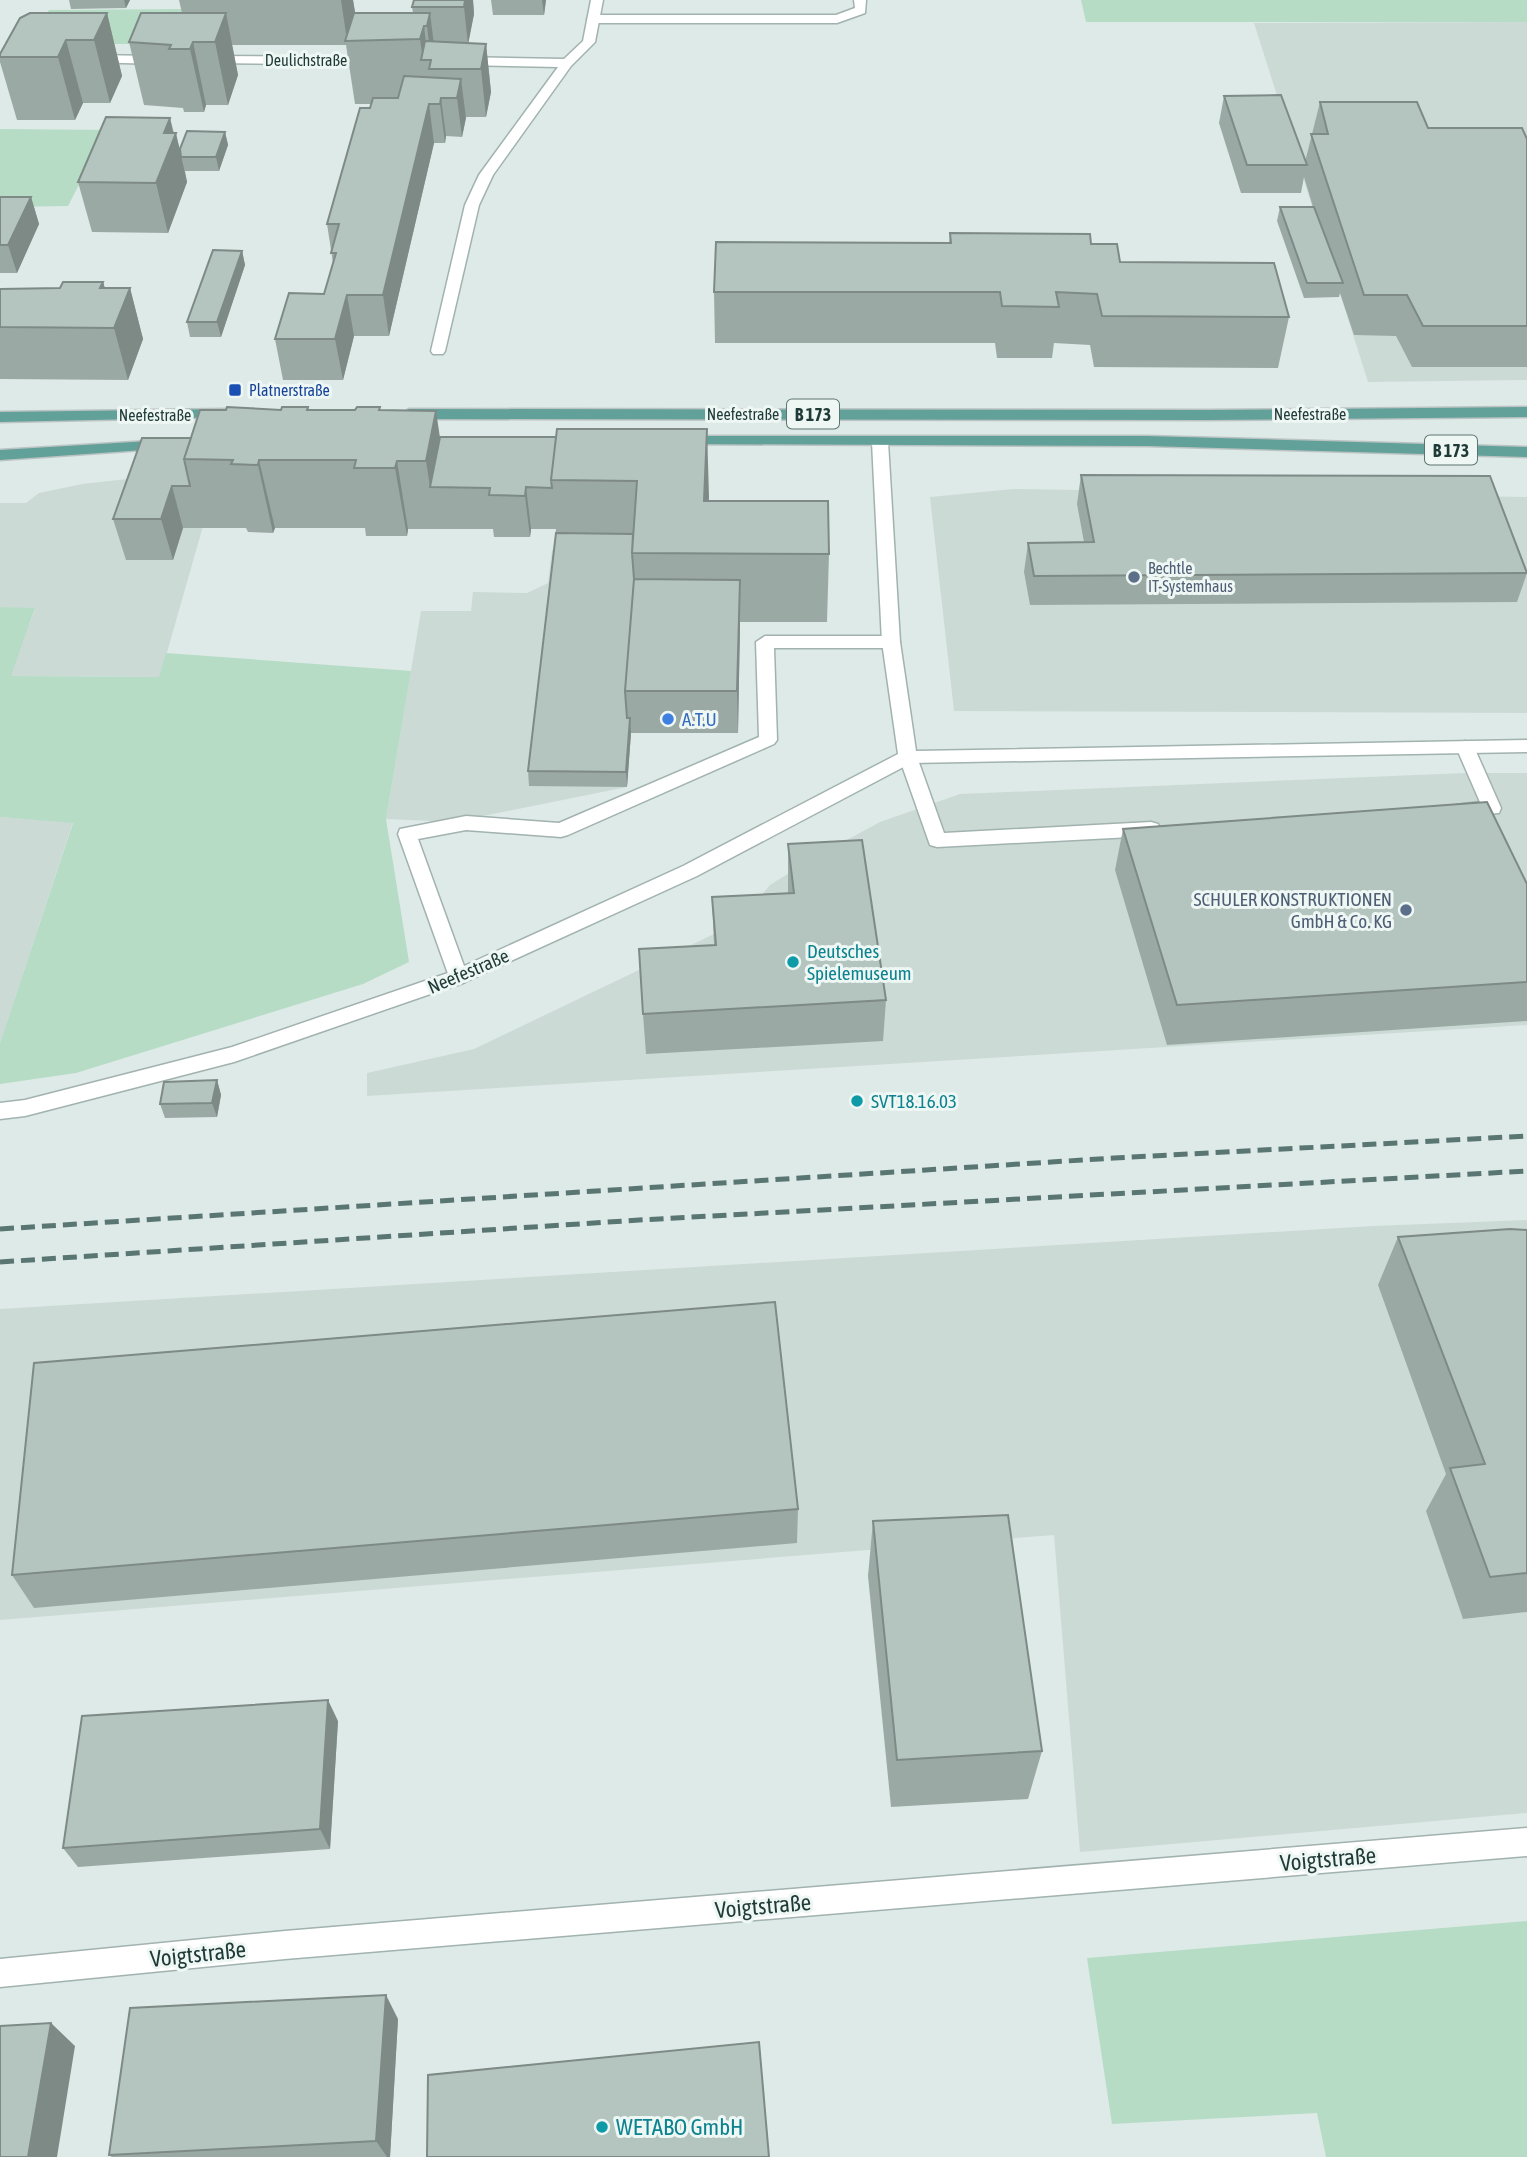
<svg xmlns="http://www.w3.org/2000/svg" width="1527" height="2157" font-family="'Asap Condensed',sans-serif">
<style>
.built{fill:#ccdad6}
.green{fill:#b6dcc6}
.lines{fill:none;stroke-linecap:round;stroke-linejoin:round}
.service-casing{stroke:#a1b2af;stroke-width:3}
.minor-casing{stroke:#a1b2af;stroke-width:3}
.primary-casing{stroke:#bcc4c3;stroke-width:3}
.service{fill:#fff;fill-rule:evenodd}
.minor{fill:#fff;fill-rule:evenodd}
.primary{fill:#62a09a;fill-rule:evenodd}
.rail{stroke:#597673;stroke-width:5;stroke-dasharray:14 7;stroke-linecap:butt}
.wall{fill:#9ba9a5}
.shaded-wall{fill:#7e8a86}
.building{fill:#b4c5c0;stroke:#7e8a86;stroke-width:2}
.transit-dot{fill:#1a4fb4;stroke:#eef7f4;stroke-width:2.5}
.service-dot{fill:#5c6f8a;stroke:#eef7f4;stroke-width:2.5}
.shop-dot{fill:#3f7fe0;stroke:#eef7f4;stroke-width:2.5}
.culture-dot{fill:#0f9aa8;stroke:#eef7f4;stroke-width:2.5}
.labels{text-anchor:middle;dominant-baseline:central;stroke-width:6;stroke-linejoin:round;paint-order:stroke}
.far-street-label{font-size:16px;fill:#1f3a37;stroke:#eef7f4}
.far-transit-label{font-size:16px;fill:#164399;stroke:#eef7f4;text-anchor:start}
.far-service-label{font-size:16px;fill:#4e5e75;stroke:#eef7f4;text-anchor:start}
.shield{fill:#eef7f4;stroke:#5d7370;stroke-width:2}
.shield-label{font-size:18px;font-weight:bold;fill:#1f3a37}
.shop-label{font-size:19px;fill:#366cbe;stroke:#eef7f4;text-anchor:start}
.service-label{font-size:19px;fill:#4e5e75;stroke:#eef7f4;text-anchor:end}
.culture-label{font-size:19px;fill:#0d838f;stroke:#eef7f4;text-anchor:start}
.street-label{font-size:19px;fill:#1f3a37;stroke:#eef7f4}
.near-street-label{font-size:23px;fill:#1f3a37;stroke:#eef7f4}
.near-culture-label{font-size:23px;fill:#0d838f;stroke:#eef7f4;text-anchor:start}
</style>
<rect width="100%" height="100%" fill="#deeae7"/>
<path class="built" d="M1527,22V380L1368,382L1254,23Z
M145,477H217L160,677L10,676L35,609L0,607V503H26L39,493L82,484Z
M1013,489L1527,497V713L954,711L930,497Z
M558,548L627,787L453,822L386,819L421,611H471L473,592L527,593L548,583L552,550Z
M1465,773H1527V1025L367,1096V1073L474,1049L739,922L770,885L808,861L880,822L960,794Z
M0,817L73,822L0,1043Z
M1527,1220V1813L1080,1852L1054,1535L0,1620V1309L1373,1226Z"/>
<path class="green" d="M1081,0H1527V22H1086Z
M188,9L172,44H56L35,32L49,10Z
M0,129L107,130L68,206L0,207Z
M0,607L35,608L11,676L159,677L166,653L411,671L386,819L409,962L363,984L76,1073L0,1084V1043L73,823L0,817Z
M1527,1921V2157H1326L1317,2113L1112,2124L1087,1958Z"/>
<g class="lines">
<g class="service-casing">
<path id="service" d="M854,0H866L865,13L837,23H593L587,19L593,15H836L855,8Z
M765,636H891L900,642L891,648H774L777,740L774,744L568,835L561,837L466,830L418,839L468,977L465,982L458,985L451,982L398,834L400,829L466,816L559,823L759,737L756,642Z
M1465,741L1471,743L1474,747L1501,808L1499,813L1463,816L1456,815L1454,810L1456,805L1480,802L1456,747L1459,743Z
M908,751L914,753L917,757L944,833L1151,822L1158,824L1160,829L1158,834L1151,836L937,847L930,845L899,757L902,753Z"/>
</g>
<g class="minor-casing">
<path id="minor" d="M591,0H603L595,42L571,66L493,175L479,205L445,351L443,354H433L431,351L465,205L479,175L558,67L461,65L455,61L461,57L564,59L583,41Z
M90,55L159,56L165,60L159,64L86,62L84,59Z
M209,56L376,57L382,61L376,65L205,63L203,60Z
M880,437L888,442L900,642L916,751L1527,740V752L911,763L697,876L465,982L234,1062L25,1116L0,1119V1103L25,1100L232,1047L451,972L683,866L898,754L882,642L872,442Z
M1527,1828V1856L285,1959L0,1987V1959L285,1931Z"/>
</g>
<g class="primary-casing">
<path id="primary" d="M1527,407V417L1208,420L409,419L401,414L409,409L1208,410Z
M226,409L234,414L231,417L0,422V412Z
M681,436H1147L1527,447V457L1147,446L675,444L673,441Z
M166,440L174,445L172,448L0,460V450Z"/>
</g>
<use href="#service" class="service"/>
<use href="#minor" class="minor"/>
<use href="#primary" class="primary"/>
<path class="rail" d="M0,1229L1114,1158L1527,1136
M0,1262L639,1220L1527,1171"/>
</g>
<path class="wall" d="M69,0H130L126,8L71,9Z
M179,0H353L355,13H413L412,7L473,0L474,14L468,43L486,44L491,92L486,117H466L462,137L446,136L445,143H434L389,336H354L343,380H283L275,339L324,294L333,263L327,224L372,104H355L346,45H232L238,75L228,105H206L204,112H184L183,108L144,105L129,42L182,13Z
M491,0H546L544,15H493Z
M107,13L122,76L110,103H83L75,120H17L0,62V54Z
M1224,96L1305,162L1320,102L1428,128L1527,139V367H1412L1396,336L1354,335L1340,293L1339,297L1304,298L1277,221L1280,207H1313L1304,177L1301,193H1241L1219,123Z
M170,118L174,133L180,149L225,132L228,145L219,171H185L187,182L168,233L92,232L78,182Z
M0,197H31L39,224L17,273H0Z
M950,233L1091,244L1120,262L1289,317L1278,368L1094,367L1090,345L1054,343L1052,358H997L995,343H715L714,292L949,243Z
M242,251L245,265L221,337H190L187,322Z
M103,282L105,288H130L143,339L128,380L0,379V289L60,288Z
M308,407L309,410H380L440,437H556L709,501L829,554L827,622H740L738,733H631L627,787L529,786L528,771L556,529H531L530,537H494L493,529H408L407,536H366L365,528H275L273,533L248,532L246,528H183L173,560H126L113,519L191,438L281,410Z
M1081,475L1527,573L1517,602L1030,605L1024,572L1028,543L1084,542L1077,504Z
M1123,829L1527,884V1021L1167,1045L1115,870Z
M788,844L886,1000L883,1041L646,1054L643,1014L714,945L712,897L788,893Z
M217,1080L221,1095L217,1117L165,1118L160,1104Z
M1527,1230V1612L1463,1619L1426,1511L1446,1474L1378,1285L1398,1237Z
M798,1509L797,1543L34,1608L12,1575Z
M873,1521L1042,1751L1028,1799L891,1807L868,1576Z
M338,1721L330,1849L78,1867L63,1848Z
M398,2019L390,2157H112L109,2155Z"/>
<path class="shaded-wall" d="M124,0H130L126,8Z
M341,0H353L356,18L347,41Z
M465,0H473L474,14L468,45L464,7Z
M542,0H546L544,15Z
M107,13L122,76L110,103L94,40Z
M226,13L238,75L228,105L215,42Z
M430,13L437,69H432L427,26Z
M424,26L428,60H423L420,39Z
M66,40L83,103L75,120L58,57Z
M193,42L206,105L204,112L190,49Z
M486,44L491,92L486,117L481,69Z
M461,79L466,118L462,137L457,98Z
M441,98L446,136L445,143L440,104Z
M429,104L434,143L389,336L383,295Z
M170,118L174,137L176,133L187,182L168,233L156,183L164,133Z
M225,132L228,145L219,171L216,157Z
M31,197L39,224L17,273L8,245Z
M242,251L245,265L221,337L217,322Z
M103,282L115,325L130,288L143,339L128,380L114,328L100,288Z
M347,295L354,336L343,380L335,339Z
M436,411L446,478L430,487L426,461Z
M707,429L709,497L706,553L704,501Z
M259,460L275,528L273,533L258,465Z
M397,461L408,529L407,536L395,468Z
M172,486L183,528L173,560L161,519Z
M526,487L531,529L530,537L525,496Z
M740,580V622L738,733L737,691Z
M630,718L631,733L627,787L626,772Z
M217,1080L221,1095L217,1117L212,1103Z
M328,1700L338,1721L330,1849L320,1829Z
M386,1995L398,2019L390,2157H387L376,2141Z
M51,2023L75,2046L57,2157H28Z"/>
<path class="building" d="M414,0H465L464,7H412Z
M30,13H107L94,40H66L58,57H0V54L20,18Z
M141,13H226L215,42H193L190,49H169L171,45L129,42Z
M354,13H430L427,26H424L420,39L345,41Z
M425,41L486,44L481,69H429L431,60H421Z
M404,76L461,79L457,98H441L440,104H429L383,295H347L335,339H275L289,293L324,294L336,253H331L339,224H327L360,108H370L373,98H398Z
M1281,95L1307,165H1247L1224,96Z
M1320,102H1417L1428,128H1522L1527,139V326H1423L1407,295H1364L1311,134H1328Z
M106,117L170,118L164,133H176L156,183L78,182Z
M187,131L225,132L216,157H181L180,149Z
M0,197H31L8,245H0Z
M1280,207H1314L1343,283H1307Z
M950,233L1090,234L1091,244H1117L1120,262L1274,263L1289,317L1102,316L1097,294L1056,292L1059,307L1002,306L1000,292H714L716,242L951,243Z
M213,250L242,251L217,322H187Z
M63,282H103L100,288H130L114,328L0,327V289L60,288Z
M227,407L281,410L282,407H308L307,410H355L357,407H380L379,410L436,411L426,461H397L395,468H354L356,460H259L258,465L231,464L233,460L184,459L200,410H226Z
M557,429H707L704,501H828L829,554L632,553L637,481L551,480Z
M440,437H556L551,480L552,488L526,487L525,496L489,495L490,488L430,487Z
M142,438H191L184,459L190,486H172L161,519H113Z
M1081,475L1490,476L1527,573L1034,576L1028,543L1094,542Z
M556,533L633,534L632,553L634,579L625,691L627,718H630L626,772L528,771Z
M634,579L740,580L737,691H625Z
M1487,802L1527,884V982L1177,1005L1123,829Z
M862,840L886,1000L643,1014L639,949L716,945L712,897L794,893L788,844Z
M217,1080L212,1103L160,1104L164,1082Z
M1510,1229L1527,1230V1573L1490,1577L1450,1468L1485,1464L1398,1237Z
M775,1302L798,1509L12,1575L34,1363Z
M1008,1515L1042,1751L897,1760L873,1521Z
M328,1700L320,1829L63,1848L82,1716Z
M386,1995L376,2141L109,2155L130,2008Z
M51,2023L28,2157H0V2026Z
M759,2042L769,2157H427L428,2075Z"/>
<rect class="transit-dot" x="228" y="383" width="14" height="14" rx="3.5"/>
<g class="service-dot">
<circle cx="1134" cy="577" r="7"/>
<circle cx="1406" cy="910" r="7"/>
</g>
<circle class="shop-dot" cx="668" cy="719" r="7"/>
<g class="culture-dot">
<circle cx="793" cy="962" r="7"/>
<circle cx="857" cy="1101" r="7"/>
<circle cx="602" cy="2127" r="7"/>
</g>
<g class="labels">
<g class="far-street-label">
<text x="306" y="60">Deulichstraße</text>
<text x="743" y="414">Neefestraße</text>
<text x="1310" y="414">Neefestraße</text>
<text x="155" y="415">Neefestraße</text>
</g>
<g class="far-transit-label">
<text x="249" y="390">Platnerstraße</text>
</g>
<g class="far-service-label">
<text x="1148" y="568">Bechtle<tspan x="1148" dy="18">IT-Systemhaus</tspan></text>
</g>
<g class="shield">
<rect x="787" y="399.5" width="52" height="29" rx="5"/>
<rect x="1425" y="435.5" width="52" height="29" rx="5"/>
</g>
<g class="shield-label">
<text x="813" y="414">B 173</text>
<text x="1451" y="450">B 173</text>
</g>
<g class="shop-label">
<text x="682" y="719">A.T.U</text>
</g>
<g class="service-label">
<text x="1392" y="899">SCHULER KONSTRUKTIONEN<tspan x="1392" dy="22">GmbH &amp; Co. KG</tspan></text>
</g>
<g class="culture-label">
<text x="807" y="951">Deutsches<tspan x="807" dy="22">Spielemuseum</tspan></text>
<text x="871" y="1101">SVT18.16.03</text>
</g>
<g class="street-label">
<text transform="translate(468 971) rotate(-23)">Neefestraße</text>
</g>
<g class="near-street-label">
<text transform="translate(1328 1859) rotate(-5)">Voigtstraße</text>
<text transform="translate(763 1906) rotate(-5)">Voigtstraße</text>
<text transform="translate(198 1954) rotate(-6)">Voigtstraße</text>
</g>
<g class="near-culture-label">
<text x="616" y="2127">WETABO GmbH</text>
</g>
</g>
</svg>
